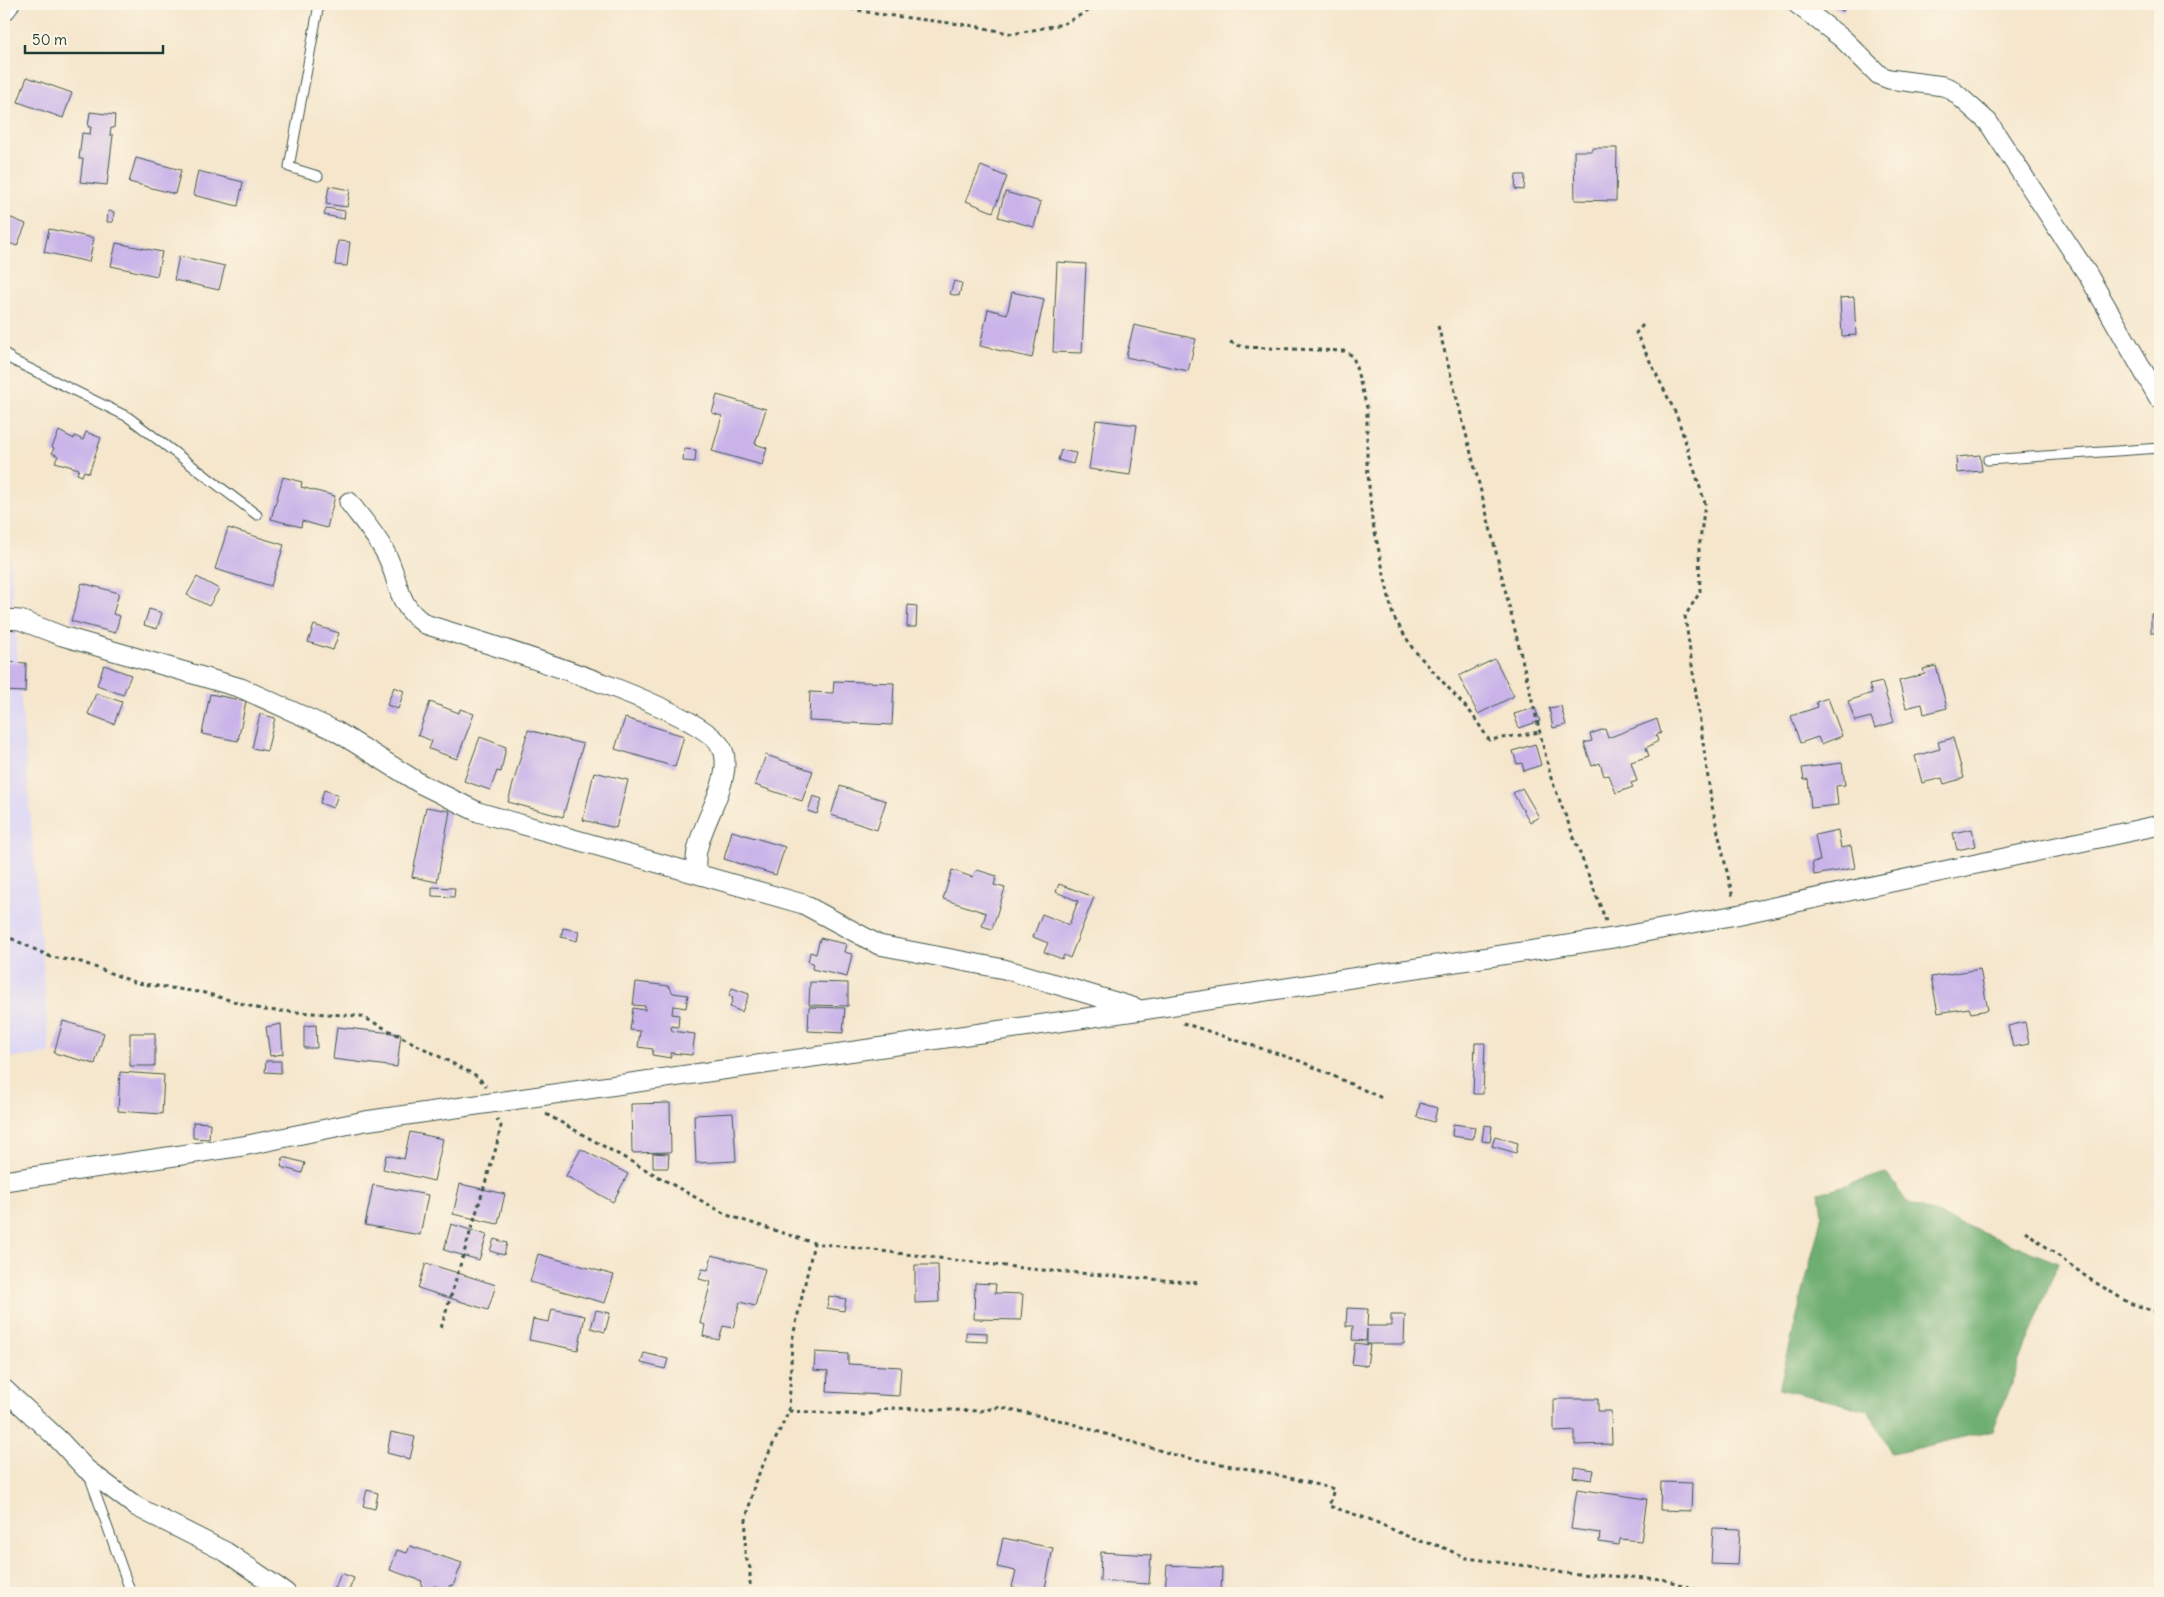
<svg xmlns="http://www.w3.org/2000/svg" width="2164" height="1597" font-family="Delius,sans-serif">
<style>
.built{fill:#dcd6f6}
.forest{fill:#6eae71;stroke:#467652}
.building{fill:#c9b3e9}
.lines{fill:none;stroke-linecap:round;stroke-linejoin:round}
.service-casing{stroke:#3f564b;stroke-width:11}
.minor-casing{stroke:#3f564b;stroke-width:21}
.tertiary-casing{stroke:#3f564b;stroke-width:26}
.path{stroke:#3f564b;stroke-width:3;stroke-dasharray:4 4;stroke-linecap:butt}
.service{stroke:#fff;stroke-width:9}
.minor{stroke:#fff;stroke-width:19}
.tertiary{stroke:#fff;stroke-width:24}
</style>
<rect width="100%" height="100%" fill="#fcf5e5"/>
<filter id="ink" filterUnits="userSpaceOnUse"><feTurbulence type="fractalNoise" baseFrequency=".02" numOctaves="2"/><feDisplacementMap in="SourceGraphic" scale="10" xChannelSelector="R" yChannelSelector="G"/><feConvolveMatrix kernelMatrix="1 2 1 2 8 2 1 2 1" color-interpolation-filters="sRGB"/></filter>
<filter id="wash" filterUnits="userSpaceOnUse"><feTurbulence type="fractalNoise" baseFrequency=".0096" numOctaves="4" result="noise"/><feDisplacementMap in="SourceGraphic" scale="20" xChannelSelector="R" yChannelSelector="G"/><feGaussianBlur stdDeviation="1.12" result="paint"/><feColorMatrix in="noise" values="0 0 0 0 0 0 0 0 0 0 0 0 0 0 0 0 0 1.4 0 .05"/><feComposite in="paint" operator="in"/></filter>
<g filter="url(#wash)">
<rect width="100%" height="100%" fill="#f5e6cc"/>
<path class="built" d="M4,490L50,1054L4,1058Z"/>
<path class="forest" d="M1886,1173L1907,1202L2058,1263L1993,1430L1892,1454L1868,1410L1779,1389L1822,1215L1819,1193Z"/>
<g id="blocks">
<path class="building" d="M1827,4H1847L1843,11Z
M27,77L72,93L63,118L18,102Z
M90,112L115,115L114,128H111L110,135H113L107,185L80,182L83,159H79L82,133L90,134L91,127H88Z
M1592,148H1617L1616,201L1575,200L1574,151H1592Z
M136,158L181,170L175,194L129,182Z
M981,166L1007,177L993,212L966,201Z
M198,171L243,182L238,206L193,195Z
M1516,175H1525L1524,190L1515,189Z
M329,186L350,190L347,207L326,204Z
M1005,192L1041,202L1034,227L998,217Z
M326,208L345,211L344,219L324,215Z
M108,211L114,212L113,222H107Z
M4,215L26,224L17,246L4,241Z
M49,229L94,238L89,262L44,252Z
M338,241L350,242L347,266L335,265Z
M116,243L162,252L157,276L111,266Z
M179,256L225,266L219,290L174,280Z
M1057,262L1086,264L1082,353L1053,352Z
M954,281L962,283L959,296L950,294Z
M1012,292L1044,299L1032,358L980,346L988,309L1007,314Z
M1854,297L1856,335L1842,336L1840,298Z
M1134,325L1196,339L1188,371L1126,357Z
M717,395L766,409L755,444L767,448L762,465L712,451L722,416L712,413Z
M1096,420L1137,425L1130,475L1089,469Z
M59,431L74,439L75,436L83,440L86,432L101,438L89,473L84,471L82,476L77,474L79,469L55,462L58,456L52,453L54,448L52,447Z
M684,449L696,450L695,462L683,461Z
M1061,450L1076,453L1073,464L1058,460Z
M1980,455L1982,471L1957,473L1956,457Z
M283,477L302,482L301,487L335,496L327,528L302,521L301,527L271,519Z
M228,528L284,545L271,586L215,569Z
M197,577L219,589L209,606L187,595Z
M82,583L119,593L113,614L120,616L115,633L71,621Z
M908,605L917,606L916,627H907Z
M149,609L162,613L157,629L144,625Z
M2151,614H2160V633H2151Z
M314,625L339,633L333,650L308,642Z
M1495,659L1514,696L1478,714L1459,676Z
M4,662L26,663L25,692L4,691Z
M104,665L131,675L123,695L97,685Z
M1936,666L1947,708L1924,714L1922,704L1906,708L1899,681L1925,674L1923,669Z
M834,681L894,683L892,725L809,721L810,692L833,693Z
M1882,682L1894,722L1875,728L1871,717L1855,721L1848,701L1872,693L1869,685Z
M394,687L404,691L398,709L387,705Z
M96,693L122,702L114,724L88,714Z
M210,694L246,701L238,741L202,734Z
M1828,698L1842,736L1821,744L1818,737L1800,743L1791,716L1818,707L1816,702Z
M430,702L459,713L460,709L474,714L457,759L429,749L432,741L418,735Z
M1561,706L1566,725L1553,728L1549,708Z
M1535,708L1540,721L1519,728L1514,714Z
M260,714L275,718L267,751L252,748Z
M625,718L684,736L675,767L615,749Z
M1657,719L1661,733L1656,735L1658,741L1646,748L1649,756L1631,762L1637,781L1631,783L1633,787L1616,793L1609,775L1604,776L1600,763L1592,766L1584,743L1592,741L1590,734L1605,729L1608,738Z
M528,730L583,744L563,817L508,802Z
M480,737L506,747L501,772L497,771L490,790L464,781Z
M1953,738L1964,778L1944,784L1942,778L1922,783L1915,756L1940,749L1938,742Z
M1535,744L1541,765L1524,771L1522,763L1517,764L1513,751Z
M766,755L813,771L802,801L755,785Z
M1842,763L1845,785L1836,786L1838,805L1811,808L1808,779L1804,780L1802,768Z
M594,772L628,780L616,828L583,820Z
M840,786L886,801L877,830L831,815Z
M1522,788L1539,817L1530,822L1513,793Z
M324,790L338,795L333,808L320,803Z
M813,796L822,799L817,814L808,811Z
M426,807L450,811L437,882L412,877Z
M1972,829L1976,846L1957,850L1953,833Z
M1838,830L1841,848L1851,846L1855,868L1814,875L1812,862L1820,861L1815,835Z
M732,831L785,847L776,875L724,859Z
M952,870L972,877L977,870L997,876L994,885L1005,888L992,929L982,926L986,913L943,899Z
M1059,884L1094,897L1070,958L1064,955L1062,959L1044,952L1048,943L1033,937L1042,914L1069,925L1078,901L1056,892Z
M432,887L455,888L454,897L432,896Z
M563,928L579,931L577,941L561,937Z
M820,938L846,944L844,952L852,954L847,977L812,969L813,963L808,962L810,952L816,954Z
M1980,969L1988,1010L1971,1013L1969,1008L1938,1013L1931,977Z
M636,982L669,986L673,993L688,995L686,1008L673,1006L672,1014L679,1015L678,1027L671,1026L672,1031L695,1034L692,1055L671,1053V1058L652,1055L653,1049L638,1047L640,1031L630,1030L633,1008L645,1010V1006L633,1005Z
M810,982L848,983V1006L809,1005Z
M732,988L749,994L742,1012L730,1007L733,998L729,996Z
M809,1007L845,1008L843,1033L808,1031Z
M63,1021L104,1033L95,1064L54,1053Z
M2025,1022L2029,1044L2013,1047L2008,1026Z
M281,1024L283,1054L270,1056L266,1027Z
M316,1025L317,1048H304V1026Z
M337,1027L401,1034L397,1067L333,1059Z
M130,1033H155V1066H130Z
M1475,1043H1485L1483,1094H1473Z
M266,1061H281V1073L265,1072Z
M120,1072L164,1075L162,1114L118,1111Z
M670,1103L671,1152L632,1153L631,1104Z
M1420,1103L1437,1108L1434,1122L1417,1117Z
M733,1113L736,1161L696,1163L694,1115Z
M193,1122L210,1123L209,1139L193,1138Z
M1453,1124L1475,1127L1473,1139L1452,1136Z
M1484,1125L1492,1126L1490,1142L1482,1141Z
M410,1132L443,1139L434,1181L383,1169L386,1155L404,1159Z
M1495,1136L1518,1143L1516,1153L1492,1146Z
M581,1149L628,1174L613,1202L566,1176Z
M653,1153L669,1154L668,1168H653Z
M283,1157L305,1163L302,1173L281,1167Z
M460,1184L505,1194L498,1224L453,1214Z
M373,1185L428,1195L420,1235L365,1225Z
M451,1224L487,1235L479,1260L444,1250Z
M494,1239L507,1243L504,1255L490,1251Z
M538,1254L614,1275L605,1303L530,1282Z
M712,1255L765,1269L755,1306L740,1302L733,1328L723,1326L719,1340L703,1336L705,1325L700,1323L711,1282L699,1279L702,1269L708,1270Z
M426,1263L496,1285L488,1310L418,1288Z
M915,1265H938L939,1302L915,1303Z
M975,1283L996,1284L995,1293L1023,1294L1021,1320L974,1319Z
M829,1296L846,1299L844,1311L827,1308Z
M1347,1308L1368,1309L1367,1326H1391V1315H1405L1404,1344H1367V1329L1366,1341L1352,1340L1353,1326H1346Z
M552,1309L585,1316L578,1350L529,1340L533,1319L549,1322Z
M596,1310L610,1313L605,1332L591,1328Z
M966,1332L987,1333V1342L966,1341Z
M1355,1343L1370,1345L1367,1366L1352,1364Z
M815,1352L848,1354V1364L901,1367L899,1396L827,1392L828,1371L814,1370Z
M644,1353L668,1359L665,1369L641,1363Z
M1554,1399H1598V1411H1611L1612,1444L1575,1445V1431L1554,1432Z
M391,1432L415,1437L410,1459L387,1453Z
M1575,1467L1594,1470L1592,1480L1573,1477Z
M1661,1482L1692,1483L1691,1511L1660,1510Z
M1577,1489L1647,1499L1641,1541L1620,1539L1619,1545L1599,1542L1600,1533L1571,1529Z
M367,1490L378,1493L375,1509L363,1506Z
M1713,1528L1740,1529L1738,1565L1711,1564Z
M1003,1538L1053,1548L1044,1593L1012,1587L1016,1571L997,1567Z
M410,1546L462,1563L453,1586L450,1585L448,1590L434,1586L432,1590L421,1586L422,1581L390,1570L397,1550L407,1553Z
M1101,1552L1151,1555L1149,1584L1100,1581Z
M1167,1565L1222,1568L1221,1593H1165Z
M341,1573L354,1578L348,1593L334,1591Z"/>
</g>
</g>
<g filter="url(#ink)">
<use href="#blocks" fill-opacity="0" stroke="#3f564b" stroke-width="1"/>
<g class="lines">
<g class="service-casing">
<path id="service" d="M318,176L289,167L319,4
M4,352L12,360L128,417L257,515
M1988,460L2160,448
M90,1478L131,1593"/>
</g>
<g class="minor-casing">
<path id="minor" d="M1797,4L1843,39L1879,75L1889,79L1943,86L1951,89L1988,122L2088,275L2160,400
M349,502C361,518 375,534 385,552C401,581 394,603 425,624C474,640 713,709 724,753C731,781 704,819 698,847C695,856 696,864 696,873
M4,619L20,620L62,636L241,688L336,731L421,784L478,812L803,904L879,945L1004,969L1136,1008
M4,1181L243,1146L365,1121L1142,1010L1613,938L1736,915L2160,825
M4,1389L59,1440L86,1469L137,1507L226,1552L286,1593"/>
</g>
<g class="tertiary-casing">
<path id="tertiary" d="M4,8L7,4"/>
</g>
<path class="path" d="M782,4L791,6L806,4
M827,4L877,14L975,26L1013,34L1063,24L1102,4
M1643,325L1636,333L1677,416L1705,503L1699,549L1700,592L1685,616L1712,806L1733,898
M1438,326L1485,507L1551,778L1606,921
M1230,342L1243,347L1344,351L1353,356L1367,408V463L1372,519L1393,616L1413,649L1472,714L1489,740L1540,732
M4,935L51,957L81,962L137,983L205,993L264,1010L361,1016L477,1076L486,1086
M1183,1023L1300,1061L1382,1098
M546,1114L727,1215L814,1243L1030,1269L1200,1283
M2025,1231L2088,1278L2129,1303L2160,1313
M441,1328L496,1148L501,1126L497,1119
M789,1411L867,1415L889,1408L980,1411L1000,1407L1063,1421L1178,1456L1270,1473L1334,1489L1329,1506L1369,1519L1416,1540L1440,1546L1466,1558L1544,1568L1563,1573L1662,1579L1708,1593
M750,1593V1568L745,1555L746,1520L755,1482L789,1411L792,1341L814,1243"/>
<use href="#service" class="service"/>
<use href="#minor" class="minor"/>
<use href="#tertiary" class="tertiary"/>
</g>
</g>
<rect width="2164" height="1597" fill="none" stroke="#fcf5e5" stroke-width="20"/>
<path d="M25 45v8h138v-8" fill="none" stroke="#1f3d34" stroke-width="2.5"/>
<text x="32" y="45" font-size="15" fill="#1f3d34" stroke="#fcf5e5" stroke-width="4" paint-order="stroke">50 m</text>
</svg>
